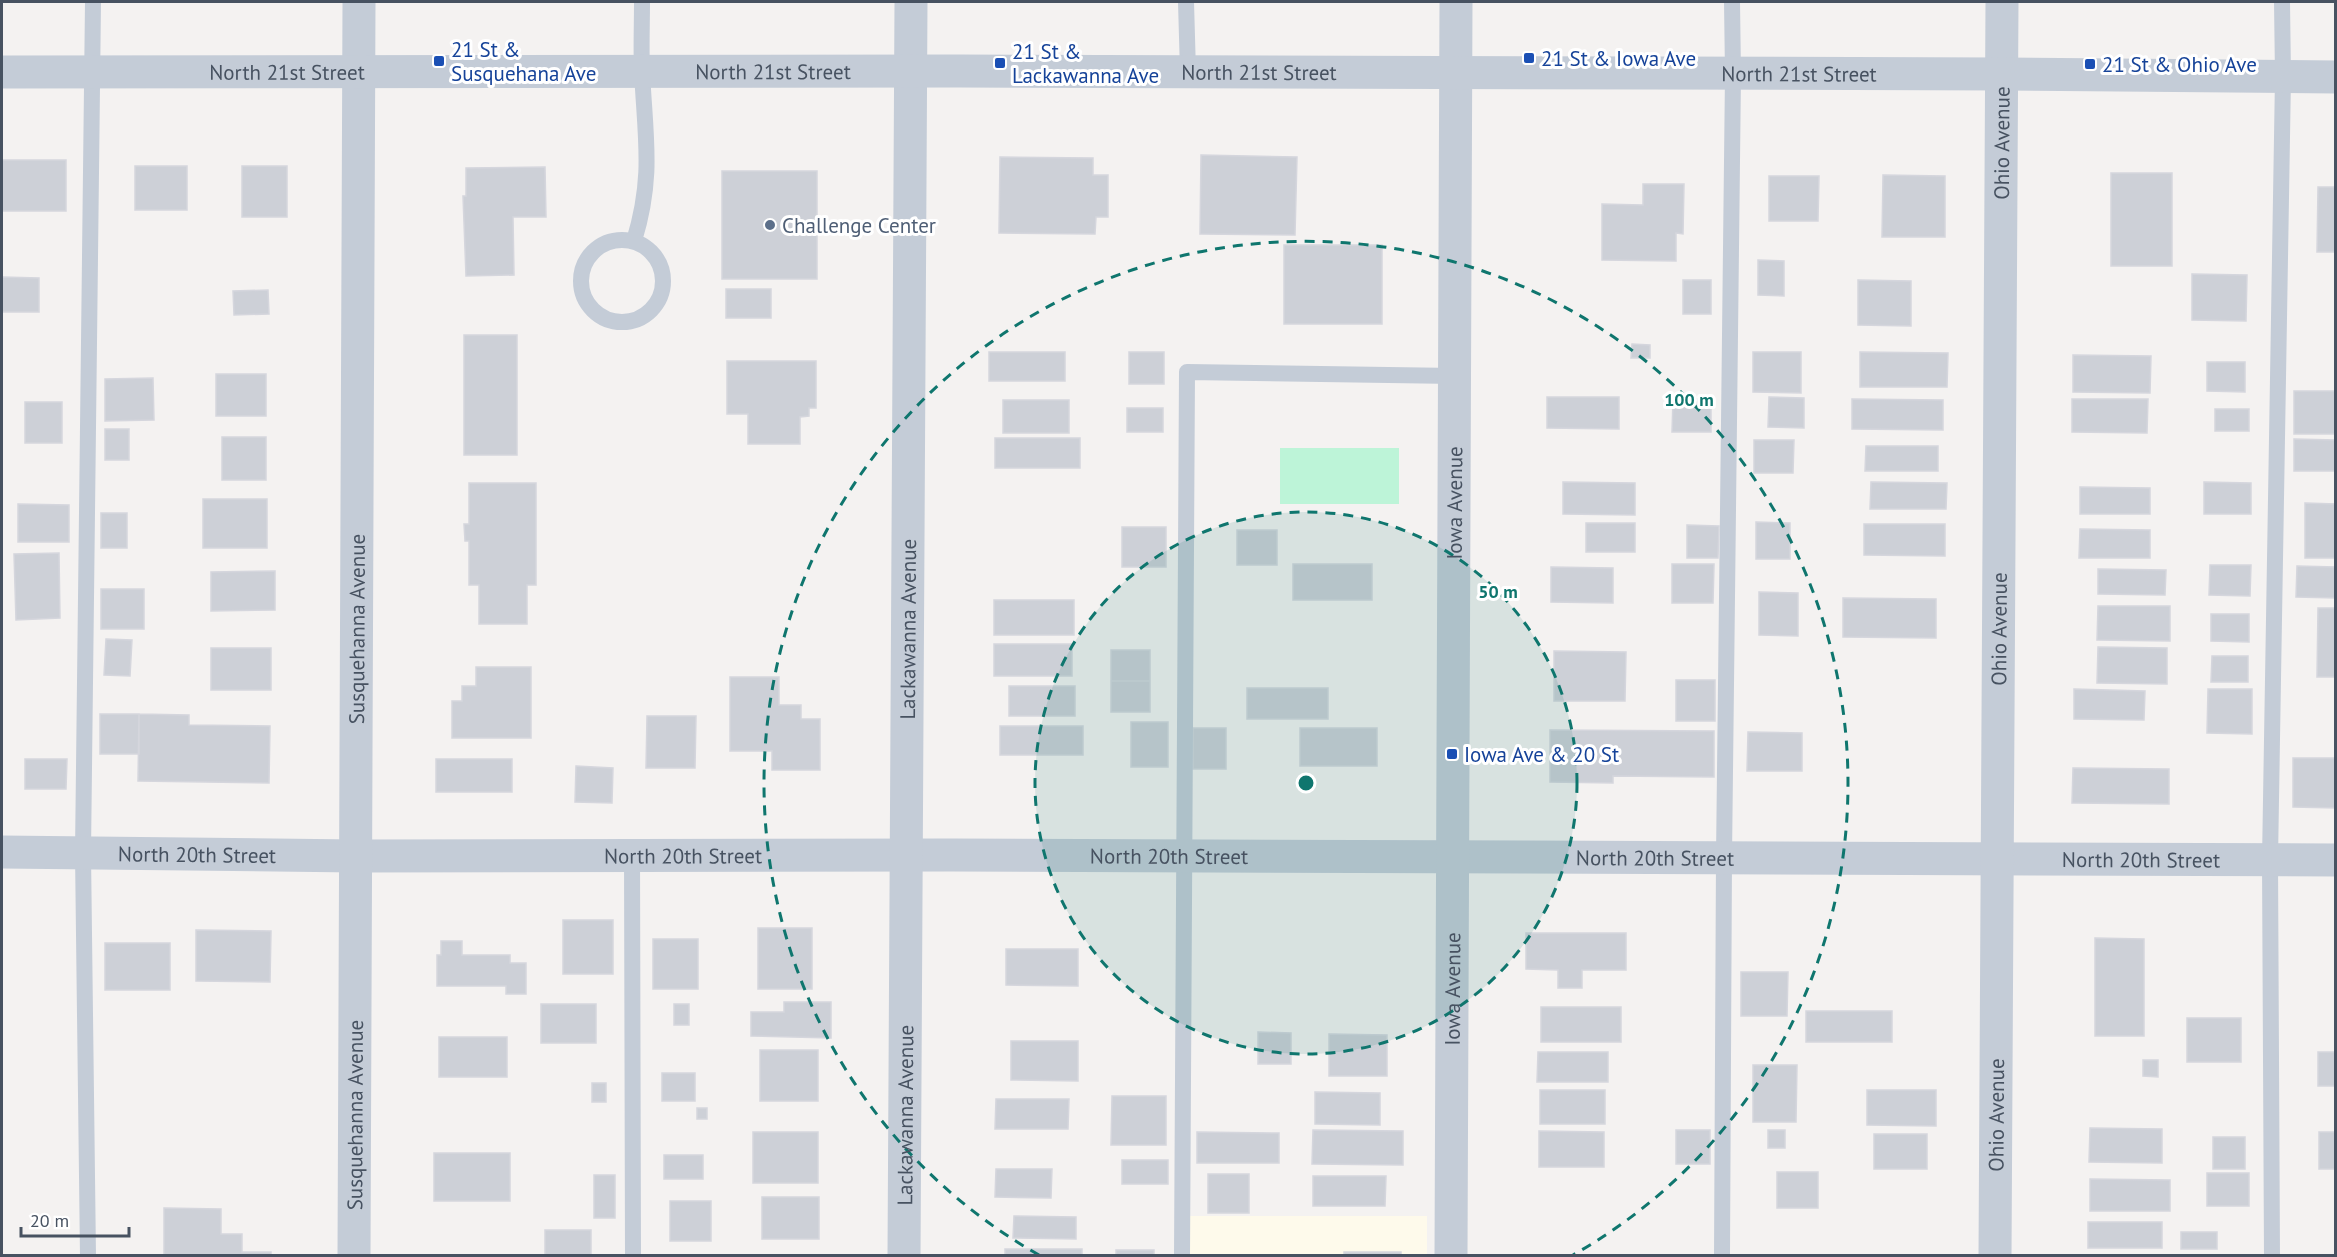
<svg xmlns="http://www.w3.org/2000/svg" width="2337" height="1257" font-family="'PT Sans',sans-serif">
<style>
.commercial{fill:#fefaeb}
.green{fill:#bdf4d8}
.building{fill:#cdd0d7;stroke:#d5d6dd;stroke-width:1.5}
.lines{fill:none;stroke-linecap:round;stroke-linejoin:round}
.service{stroke:#c4ccd7;stroke-width:16}
.minor{stroke:#c4ccd7;stroke-width:33}
.tertiary{stroke:#c4ccd7;stroke-width:33}
.ring{fill:none;stroke:#0f766e;stroke-width:3;stroke-dasharray:10 8}
.transit-dot{fill:#1a4fb4;stroke:#fff;stroke-width:2}
.service-dot{fill:#5c6f8a;stroke:#fff;stroke-width:2}
.labels{text-anchor:middle;dominant-baseline:central;stroke-width:6;stroke-linejoin:round;paint-order:stroke}
.transit-label{font-size:21px;fill:#164399;stroke:#fff;text-anchor:start}
.street-label{font-size:21px;fill:#475261;stroke:#fff}
.service-label{font-size:21px;fill:#4e5e75;stroke:#fff;text-anchor:start}
.centre{fill:#0f766e;stroke:#fff;stroke-width:3}
.ring-label{font-size:18px;text-anchor:middle;font-weight:bold;fill:#0f766e;stroke:#fff;stroke-width:6;stroke-linejoin:round;paint-order:stroke}
</style>
<rect width="100%" height="100%" fill="#f4f2f1"/>
<path class="commercial" d="M1188,1216H1427V1255H1188Z"/>
<path class="green" d="M1280,448H1399V504H1280Z"/>
<path class="building" d="M1201,155L1297,157L1295,235L1200,234Z
M1000,157L1093,158V175H1108V217H1096L1095,234L999,233Z
M2,160H66V211H2Z
M135,166H187V210H135Z
M242,166H287V217H242Z
M545,167L546,217H513L514,275L466,276L463,196H466V168Z
M722,171H817V279H722Z
M2111,173H2172V266H2111Z
M1883,175L1945,176V237H1882Z
M1769,176H1819L1818,221H1769Z
M1643,184H1684L1683,234L1676,233V261L1602,260V204L1643,205Z
M2318,187H2336V252H2317Z
M1284,245H1382V324H1284Z
M1758,260L1784,261V296L1758,295Z
M2192,274L2247,275L2246,321L2192,320Z
M2,277L39,278V312H2Z
M1683,280H1711V314H1683Z
M1858,280L1911,281V326L1858,325Z
M726,289H771V318H726Z
M268,290L269,314L234,315L233,291Z
M464,335H517V455H464Z
M1632,344L1650,345V358H1631Z
M989,352H1065V381H989Z
M1129,352H1164V384H1129Z
M1753,352H1801V393L1753,392Z
M1860,352L1948,353L1947,387H1860Z
M2073,355L2151,356L2150,393L2073,392Z
M727,361H816V408H809V416L800,417V444H748V414H727Z
M2207,362H2245V392L2207,391Z
M216,374H266V416H216Z
M153,378L154,420L105,421V379Z
M2294,391H2336V434H2294Z
M1547,397H1619V429L1547,428Z
M1769,397L1804,398V428L1768,427Z
M1673,399H1711V432H1672Z
M1852,399L1943,400V430L1852,429Z
M2072,399H2148L2147,433L2072,432Z
M1003,400H1069V433H1003Z
M25,402H62V443H25Z
M1127,408H1163V432H1127Z
M2215,409H2249V431H2215Z
M105,429H129V460H105Z
M222,437H266V480H222Z
M995,438H1080V468H995Z
M2294,439L2336,440V471H2294Z
M1754,440H1794L1793,473H1754Z
M1866,446H1938V471H1865Z
M1563,482L1635,483V515L1563,514Z
M1871,482L1947,483L1946,509H1870Z
M2204,482L2251,483V514H2204Z
M469,483H536V585H527V624H479V585H469V541H465L464,524H469Z
M2080,487L2150,488V514H2080Z
M203,499H267V548H203Z
M2305,503L2336,504V558H2305Z
M18,504L69,505V542H18Z
M101,513H127V548H101Z
M1756,522L1790,523V559H1756Z
M1586,523H1635V552H1586Z
M1864,524H1945V556L1864,555Z
M1687,525L1719,526L1718,558H1687Z
M1122,527H1166V567H1122Z
M2080,529L2150,530V558H2079Z
M1237,530H1277V565H1237Z
M59,553L60,618L16,620L14,554Z
M1293,564H1372V600H1293Z
M1672,564H1714L1713,603H1672Z
M2210,565H2251L2250,596L2209,595Z
M2297,566L2336,567V598L2296,597Z
M1551,567L1613,568V603L1551,602Z
M2098,569L2166,570L2165,595L2098,594Z
M275,571V610L211,611V572Z
M101,589H144V629H101Z
M1759,592L1798,593V636L1759,635Z
M1843,598L1936,599V638L1843,637Z
M994,600H1074V635H994Z
M2098,606H2170V641L2097,640Z
M2318,608H2336V677H2317Z
M2211,614H2249V642L2211,641Z
M106,639L132,640L130,676L104,675Z
M994,644H1072V676H994Z
M2098,647L2167,648V684L2097,683Z
M211,648H271V690H211Z
M1111,650H1150V681H1111Z
M1554,651L1626,652L1625,701H1554Z
M2212,656H2248V682H2211Z
M476,667H531V738H452V701H462V686H476Z
M730,677H779V705H801V719H820V770H772V751H730Z
M1676,680H1715V721H1676Z
M1111,681H1150V712H1111Z
M1009,686H1075V716H1009Z
M1247,688H1328V719H1247Z
M2074,689L2145,691L2144,720L2074,719Z
M2208,689H2252V734L2207,733Z
M100,714H139V754H100Z
M139,714L189,715V725L270,726L269,783L138,781Z
M647,716H696L695,768H646Z
M1131,722H1168V767H1131Z
M1000,726H1083V755H1000Z
M1193,728H1226V769H1193Z
M1300,728H1377V766H1300Z
M1550,730L1714,731V777L1613,776V783L1550,782Z
M1748,732L1802,733V771H1747Z
M2293,758H2336V808L2293,807Z
M25,759H67L66,789H25Z
M436,759H512V792H436Z
M576,766L613,768L612,803L575,802Z
M2073,768L2169,769V804L2072,803Z
M563,920H613V974H563Z
M758,928H812V989H758Z
M196,930L271,931L270,982L196,981Z
M1526,933H1626V970H1582V988H1558V970L1526,969Z
M2095,938L2144,939V1036H2095Z
M653,939H698V989H653Z
M441,941H462V955H510V963H526V994H506V986H437V955H441Z
M105,943H170V990H105Z
M1006,949H1078V986L1006,985Z
M1741,972H1788L1787,1016H1741Z
M784,1002H831V1038L751,1036V1012H784Z
M541,1004H596V1043H541Z
M674,1004H689V1025H674Z
M1541,1007H1621V1042H1541Z
M1806,1011H1892V1042H1806Z
M2187,1018H2241V1062H2187Z
M1258,1032L1291,1033V1064H1258Z
M1329,1034L1387,1035V1076H1329Z
M439,1037H507V1077H439Z
M1011,1041H1078V1081L1011,1080Z
M760,1050H818V1101H760Z
M1538,1052H1608V1082H1537Z
M2318,1052H2336V1086H2318Z
M2143,1060H2158V1077L2143,1076Z
M1753,1065H1797L1796,1122H1753Z
M662,1073H695V1101H662Z
M592,1083H606V1102H592Z
M1540,1090H1605V1124H1540Z
M1867,1090H1936V1126L1867,1125Z
M1315,1092L1380,1093V1125L1315,1124Z
M1112,1096H1166V1145H1111Z
M996,1099H1069L1068,1129H995Z
M697,1108H707V1119H697Z
M2090,1128L2162,1129V1163L2089,1162Z
M1313,1130L1403,1131V1165L1312,1164Z
M1676,1130H1710V1164H1676Z
M1768,1130H1785V1148H1768Z
M1539,1131L1604,1132V1167H1539Z
M753,1132H818V1183H753Z
M1197,1132L1279,1133V1163H1197Z
M2319,1132H2336V1169H2319Z
M1874,1134H1927V1169H1874Z
M2213,1137H2245V1169H2213Z
M434,1153H510V1201H434Z
M664,1155H703V1179H664Z
M1122,1160H1168V1184H1122Z
M996,1169H1052L1051,1198L995,1197Z
M1777,1172H1818V1208H1777Z
M2207,1173H2249V1206H2207Z
M1208,1174H1249V1213H1208Z
M594,1175H615V1218H594Z
M1313,1176H1386L1385,1206H1313Z
M2090,1179L2170,1180V1211H2090Z
M762,1197H819V1239H762Z
M670,1201H711V1241H670Z
M164,1208L221,1209V1234H242V1252H271V1256H164Z
M1014,1216L1076,1217V1239L1013,1238Z
M2088,1222H2162V1248H2088Z
M545,1230H591V1256H545Z
M2181,1232H2217V1249H2181Z
M1005,1249H1082V1256H1005Z
M1116,1250H1154V1256H1116Z
M1344,1252H1401V1256H1344Z"/>
<g class="lines">
<path class="service" d="M1186,2L1188,72
M581 281a41 41 0 1 1 82 0a41 41 0 1 1-82 0Z
M634,241C654,176 645,137 642,71C641,48 642,25 642,2
M632,854L633,1256
M88,1256L83,853L93,2
M1182,1256L1187,372L1456,376
M1722,1256L1724,858L1733,74L1732,2
M2272,1256L2270,860L2283,77L2282,2"/>
<g class="minor">
<path id="s1" d="M2,852L356,856L952,855L2336,860"/>
<path id="s2" d="M354,1256L359,2"/>
<path id="s3" d="M904,1256L911,2"/>
<path id="s4" d="M1451,1256L1456,2"/>
<path id="s5" d="M1995,1256L2002,2"/>
</g>
<path class="tertiary" id="s6" d="M2,72L959,71L2001,74L2336,77"/>
</g>
<circle cx="1306" cy="783" r="271" fill="#0f766e" fill-opacity=".12"/>
<g class="ring">
<circle cx="1306" cy="783" r="271"/>
<path d="M1039 1255A542 542 0 1 1 1573 1255"/>
</g>
<g class="transit-dot">
<rect x="1523" y="52" width="12" height="12" rx="3"/>
<rect x="433" y="55" width="12" height="12" rx="3"/>
<rect x="994" y="57" width="12" height="12" rx="3"/>
<rect x="2084" y="58" width="12" height="12" rx="3"/>
<rect x="1446" y="748" width="12" height="12" rx="3"/>
</g>
<circle class="service-dot" cx="770" cy="225" r="6"/>
<g class="labels">
<g class="transit-label">
<text x="451" y="49">21 St &amp;<tspan x="451" dy="24">Susquehana Ave</tspan></text>
<text x="1012" y="51">21 St &amp;<tspan x="1012" dy="24">Lackawanna Ave</tspan></text>
<text x="1541" y="58">21 St &amp; Iowa Ave</text>
<text x="2102" y="64">21 St &amp; Ohio Ave</text>
<text x="1464" y="754">Iowa Ave &amp; 20 St</text>
</g>
<g class="street-label">
<text stroke="none"><textPath href="#s6" startOffset="285">North 21st Street</textPath></text>
<text stroke="none"><textPath href="#s6" startOffset="771">North 21st Street</textPath></text>
<text stroke="none"><textPath href="#s6" startOffset="1257">North 21st Street</textPath></text>
<text stroke="none"><textPath href="#s6" startOffset="1797">North 21st Street</textPath></text>
<text stroke="none"><textPath href="#s5" startOffset="1113">Ohio Avenue</textPath></text>
<text stroke="none"><textPath href="#s4" startOffset="753">Iowa Avenue</textPath></text>
<text stroke="none"><textPath href="#s5" startOffset="627">Ohio Avenue</textPath></text>
<text stroke="none"><textPath href="#s2" startOffset="627">Susquehanna Avenue</textPath></text>
<text stroke="none"><textPath href="#s3" startOffset="627">Lackawanna Avenue</textPath></text>
<text stroke="none"><textPath href="#s1" startOffset="195">North 20th Street</textPath></text>
<text stroke="none"><textPath href="#s1" startOffset="681">North 20th Street</textPath></text>
<text stroke="none"><textPath href="#s1" startOffset="1167">North 20th Street</textPath></text>
<text stroke="none"><textPath href="#s1" startOffset="1653">North 20th Street</textPath></text>
<text stroke="none"><textPath href="#s1" startOffset="2139">North 20th Street</textPath></text>
<text stroke="none"><textPath href="#s4" startOffset="267">Iowa Avenue</textPath></text>
<text stroke="none"><textPath href="#s2" startOffset="141">Susquehanna Avenue</textPath></text>
<text stroke="none"><textPath href="#s3" startOffset="141">Lackawanna Avenue</textPath></text>
<text stroke="none"><textPath href="#s5" startOffset="141">Ohio Avenue</textPath></text>
</g>
<g class="service-label">
<text x="782" y="225">Challenge Center</text>
</g>
</g>
<circle cx="1306" cy="783" r="9" class="centre"/>
<g class="ring-label">
<text x="1689" y="406">100 m</text>
<text x="1498" y="598">50 m</text>
</g>
<rect width="2337" height="1257" fill="none" stroke="#475261" stroke-width="6"/>
<path d="M21 1227v9h108v-9" fill="none" stroke="#475261" stroke-width="3"/>
<text x="30" y="1227" font-size="18" fill="#475261" stroke="#ffffff" stroke-width="4.5" paint-order="stroke">20 m</text>
</svg>
